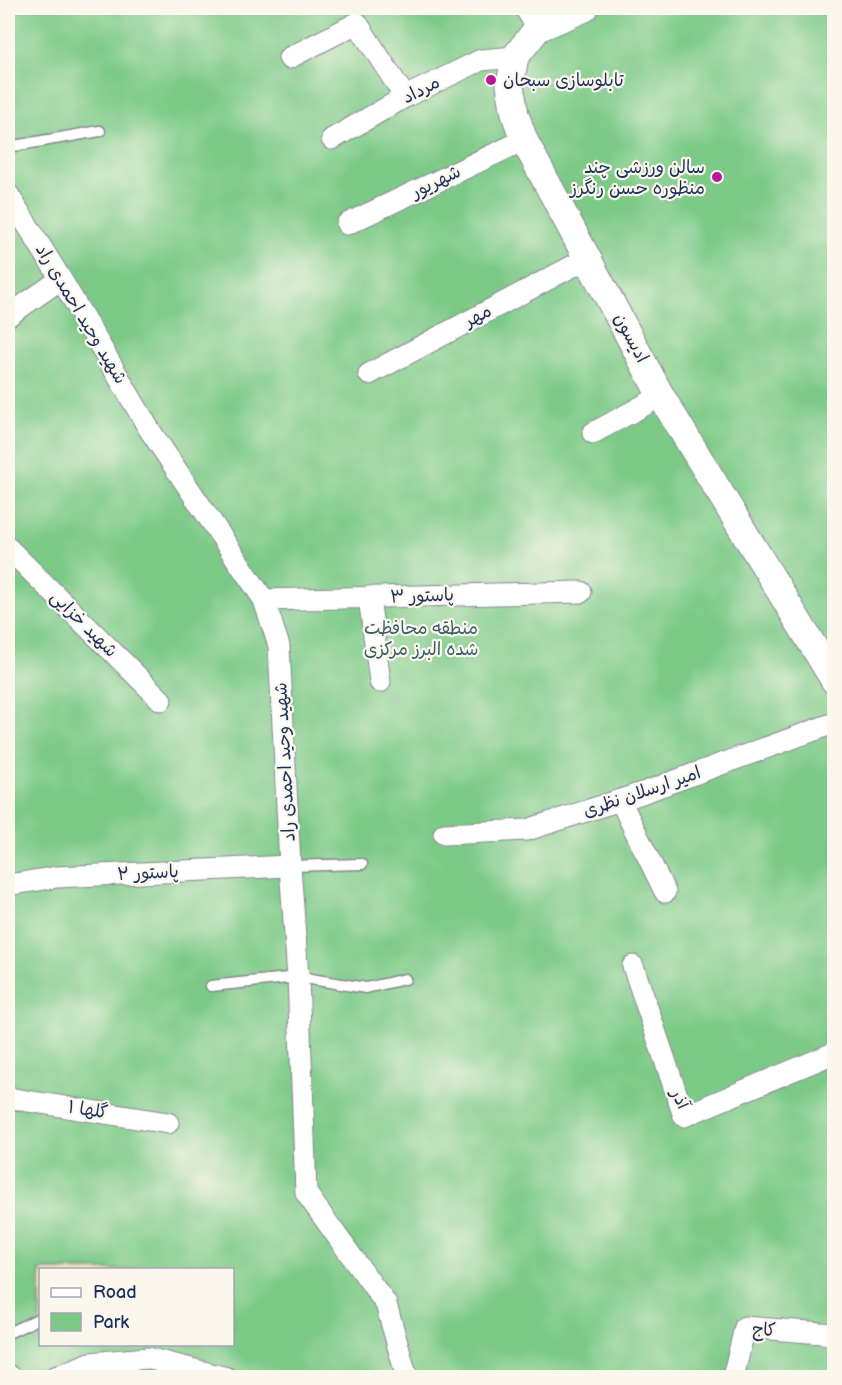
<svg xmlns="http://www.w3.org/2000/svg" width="842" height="1385" font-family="'Balsamiq Sans','Playpen Sans Arabic',sans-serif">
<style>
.green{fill:#7dca88;stroke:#4c7c73;stroke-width:1.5;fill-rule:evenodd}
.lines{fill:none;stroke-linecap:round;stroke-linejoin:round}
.service-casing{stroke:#86868f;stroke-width:13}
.minor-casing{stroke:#86868f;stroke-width:23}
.tertiary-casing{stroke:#86868f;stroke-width:29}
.service{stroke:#fff;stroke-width:10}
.minor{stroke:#fff;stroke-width:21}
.tertiary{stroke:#fff;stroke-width:27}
.poi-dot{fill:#b5179e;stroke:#fbf7ec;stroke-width:2}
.labels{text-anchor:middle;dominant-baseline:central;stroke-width:4.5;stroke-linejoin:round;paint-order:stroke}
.poi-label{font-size:18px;fill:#1b2f5e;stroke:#fbf7ec;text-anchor:start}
.street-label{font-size:18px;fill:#1b2f5e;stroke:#fbf7ec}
.park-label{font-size:18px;fill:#385e6b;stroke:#fbf7ec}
</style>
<rect width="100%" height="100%" fill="#fbf7ec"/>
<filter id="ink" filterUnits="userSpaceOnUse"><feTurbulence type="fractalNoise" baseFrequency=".0167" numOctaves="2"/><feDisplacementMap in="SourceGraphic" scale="12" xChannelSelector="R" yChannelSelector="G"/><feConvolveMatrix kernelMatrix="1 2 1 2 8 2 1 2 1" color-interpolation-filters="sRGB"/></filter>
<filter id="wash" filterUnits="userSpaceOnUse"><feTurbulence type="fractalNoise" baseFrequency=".008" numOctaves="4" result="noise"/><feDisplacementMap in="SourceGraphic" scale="24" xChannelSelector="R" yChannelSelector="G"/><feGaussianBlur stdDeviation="1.35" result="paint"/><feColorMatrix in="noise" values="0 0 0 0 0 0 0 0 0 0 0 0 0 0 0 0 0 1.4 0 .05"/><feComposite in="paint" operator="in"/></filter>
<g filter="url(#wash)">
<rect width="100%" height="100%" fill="#f2dec0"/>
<path class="green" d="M8,8H834V1377H8ZM40,1270H232V1344H40Z"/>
</g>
<g filter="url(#ink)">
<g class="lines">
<g class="service-casing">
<path id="service" d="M8,147L100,131
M290,866L362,864
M211,986L298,977L366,988L405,979
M8,1333L40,1318"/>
</g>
<g class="minor-casing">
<path id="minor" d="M525,8L538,28
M289,58L357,23L405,97
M332,139L405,97L481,60L515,57
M8,194L61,279L149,429L264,600L279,646L290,866L298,977L306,1193L386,1304L407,1378
M347,224L524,140
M8,316L61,279
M369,374L588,258
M593,433L661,396
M8,548L161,700
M369,597L380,682
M264,600L581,592
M620,800L665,892
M444,834L527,830L642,793L834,723
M8,885L57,877L290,866
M633,966L684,1116L834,1053
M8,1098L168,1123
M8,1375L12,1378
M53,1378L90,1363L147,1358L227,1378
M733,1378L745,1327L834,1334"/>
</g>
<g class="tertiary-casing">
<path id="tertiary" d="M585,8L538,28L515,57L510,85L515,114L524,140L661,396L834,680"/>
</g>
<use href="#service" class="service"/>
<use href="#minor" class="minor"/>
<use href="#tertiary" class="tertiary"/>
</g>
</g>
<g class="poi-dot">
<circle cx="491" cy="80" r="6"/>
<circle cx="717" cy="177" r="6"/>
</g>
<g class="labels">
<g class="poi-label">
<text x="503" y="80">تابلوسازی سبحان</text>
<text x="705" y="167" text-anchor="end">سالن ورزشی چند<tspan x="705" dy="21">منظوره حسن رنگرز</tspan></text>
</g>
<g class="street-label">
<text transform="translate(421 90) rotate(-27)">مرداد</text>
<text transform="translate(436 182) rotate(-26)">شهریور</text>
<text transform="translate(81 314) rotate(59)">شهید وحید احمدی راد</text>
<text transform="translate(478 316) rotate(-28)">مهر</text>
<text transform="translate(631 338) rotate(62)">ادیسون</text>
<text transform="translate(422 596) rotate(-2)">پاستور ۳</text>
<text transform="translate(84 624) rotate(45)">شهید خزایی</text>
<text transform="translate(285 762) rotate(-93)">شهید وحید احمدی راد</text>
<text transform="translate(642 792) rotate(-19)">امیر ارسلان نظری</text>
<text transform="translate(148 873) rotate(-3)">پاستور ۲</text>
<text transform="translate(680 1099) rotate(65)">آذر</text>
<text transform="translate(88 1110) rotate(9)">گلها ۱</text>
<text transform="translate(764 1330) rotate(2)">کاج</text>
</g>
<g class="park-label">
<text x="421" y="628">منطقه محافظت<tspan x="421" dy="21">شده البرز مرکزی</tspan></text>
</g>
</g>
<rect width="842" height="1385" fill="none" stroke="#fbf7ec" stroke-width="30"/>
<rect x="39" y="1268" width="195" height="78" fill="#fbf7ec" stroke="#a1a7b3" stroke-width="1.5"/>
<rect x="51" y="1288" width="30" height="9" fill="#ffffff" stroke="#a1a7b3" stroke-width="1.5"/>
<text x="93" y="1298" font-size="18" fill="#1b2f5e">Road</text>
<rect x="51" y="1313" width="30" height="18" fill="#7dca88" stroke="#a1a7b3" stroke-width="1.5"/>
<text x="93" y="1328" font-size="18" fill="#1b2f5e">Park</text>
</svg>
